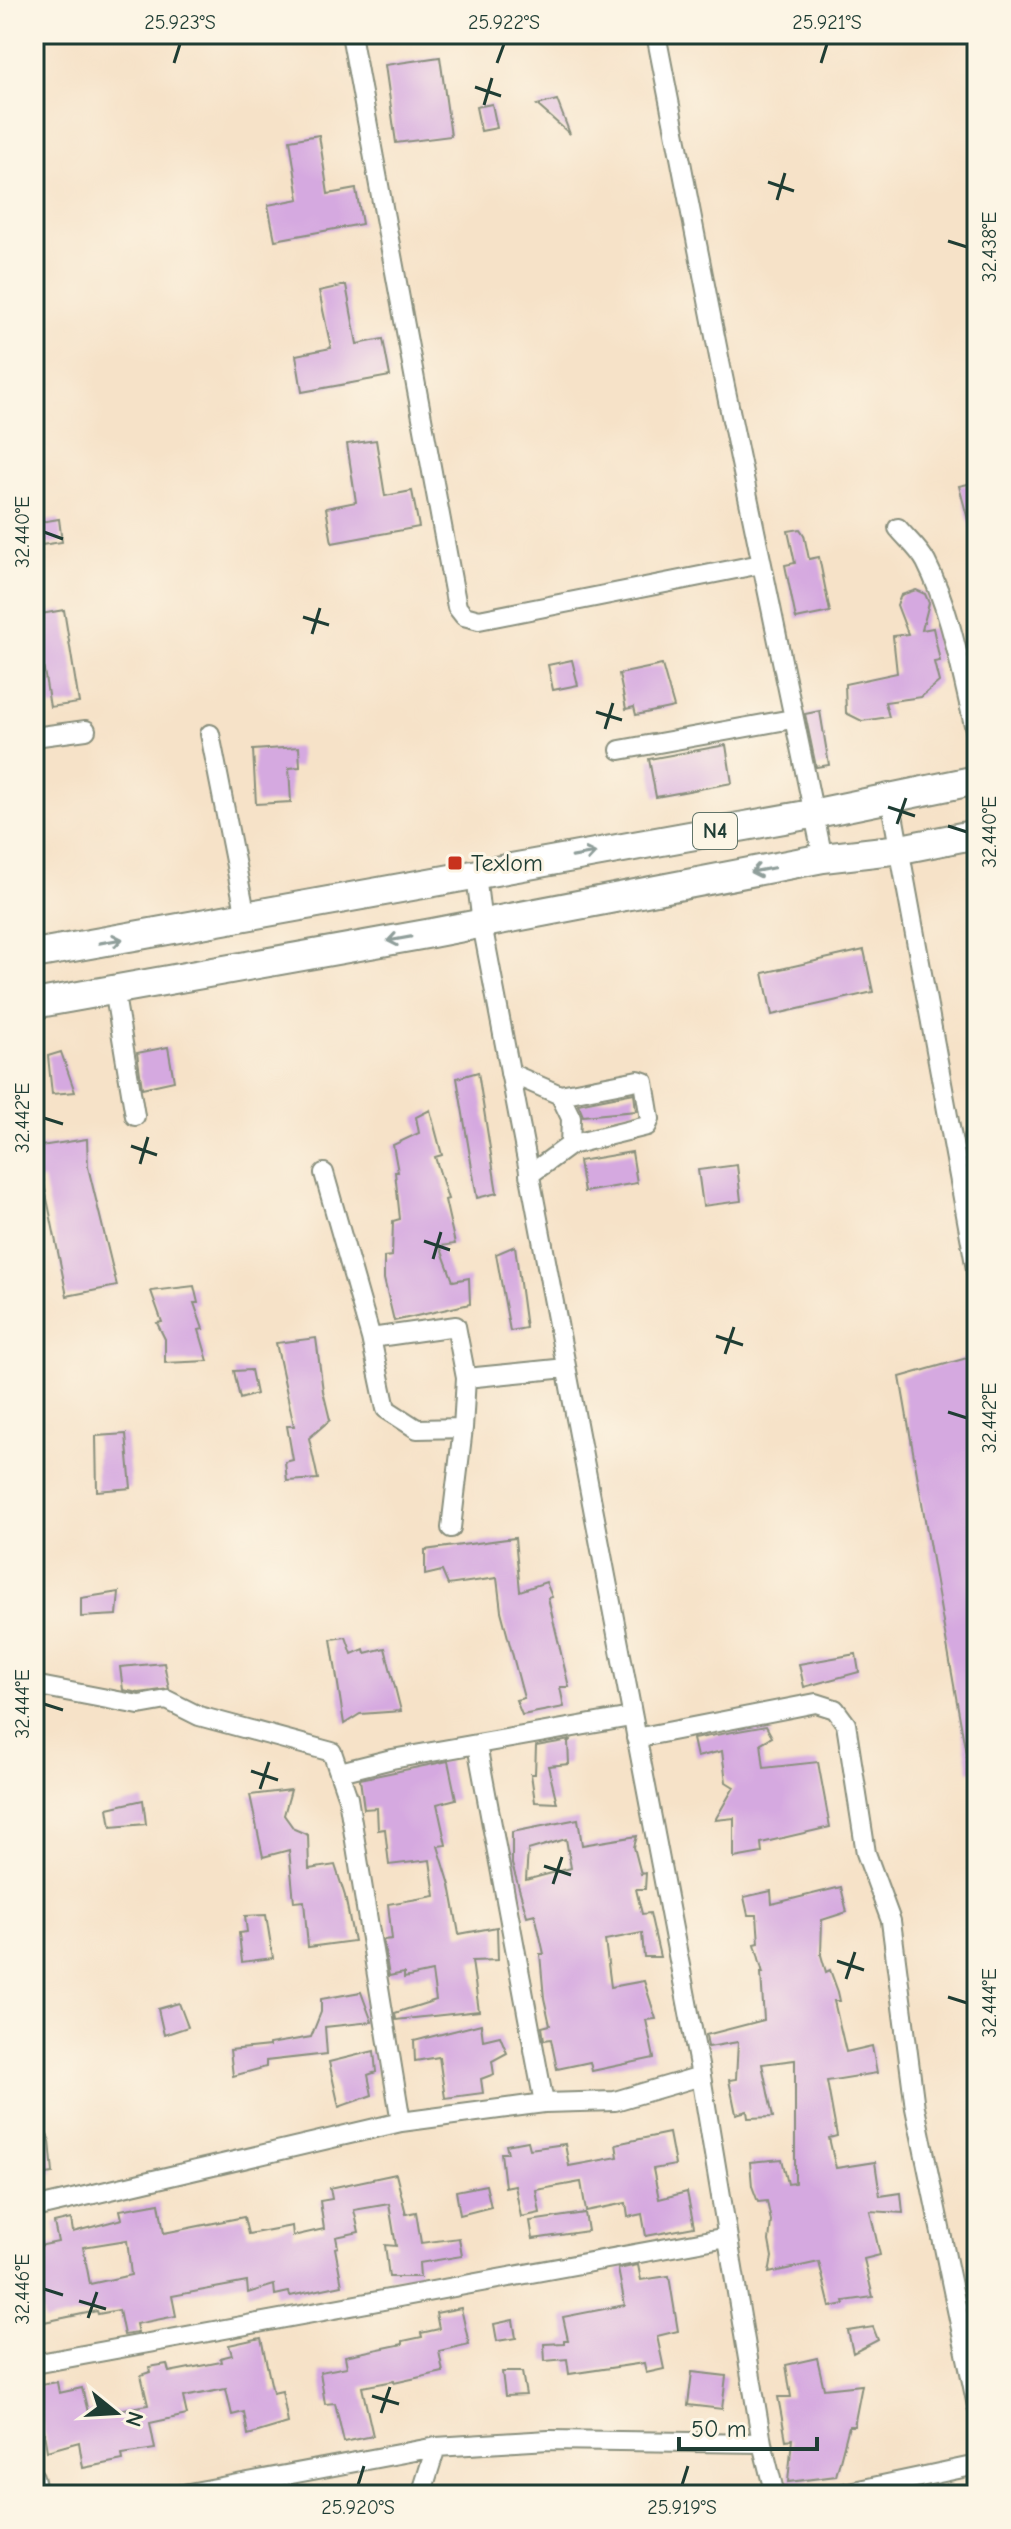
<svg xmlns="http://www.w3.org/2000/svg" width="1011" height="2529" font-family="'Comic Neue',sans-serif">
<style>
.building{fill:#d5a9e0;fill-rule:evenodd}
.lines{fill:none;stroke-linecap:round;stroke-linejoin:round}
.minor-casing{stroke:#8a907e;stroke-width:22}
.highway-casing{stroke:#8a907e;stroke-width:32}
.minor{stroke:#fff;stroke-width:18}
.highway{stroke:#fff;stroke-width:28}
.oneway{stroke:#8f9e9a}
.ticks{fill:none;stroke:#1f3d34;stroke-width:3}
.poi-dot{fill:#c8321e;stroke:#fcf5e5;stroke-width:3}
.labels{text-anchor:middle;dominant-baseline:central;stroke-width:6;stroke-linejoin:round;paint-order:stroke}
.shield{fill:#fcf5e5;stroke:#617469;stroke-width:2}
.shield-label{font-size:22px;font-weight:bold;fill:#1f3d34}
.poi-label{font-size:24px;fill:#1f3d34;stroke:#fcf5e5;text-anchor:start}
.neatline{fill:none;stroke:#1f3d34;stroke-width:3}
.ticks-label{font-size:20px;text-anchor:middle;fill:#1f3d34}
</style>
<rect width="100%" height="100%" fill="#fcf5e5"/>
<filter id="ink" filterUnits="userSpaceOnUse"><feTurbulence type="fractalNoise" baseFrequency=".0125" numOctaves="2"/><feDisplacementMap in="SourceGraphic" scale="16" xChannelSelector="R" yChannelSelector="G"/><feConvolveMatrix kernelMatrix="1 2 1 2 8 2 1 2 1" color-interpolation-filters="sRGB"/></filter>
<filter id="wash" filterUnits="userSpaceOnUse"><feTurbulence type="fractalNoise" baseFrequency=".006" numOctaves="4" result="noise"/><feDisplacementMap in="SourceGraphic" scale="32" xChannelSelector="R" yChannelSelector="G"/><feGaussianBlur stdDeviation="1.8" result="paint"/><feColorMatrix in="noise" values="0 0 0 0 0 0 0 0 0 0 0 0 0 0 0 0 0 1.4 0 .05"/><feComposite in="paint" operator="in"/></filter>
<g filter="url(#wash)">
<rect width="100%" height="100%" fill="#f6e2c8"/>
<g id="blocks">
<path class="building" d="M440,57L451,136L396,143L385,65Z
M557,100L570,134L537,105Z
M492,104L497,128L481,131L476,107Z
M319,135L328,194L356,189L362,224L275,240L268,205L299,199L290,140Z
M346,285L357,344L383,339L390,376L302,392L296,355L331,348L319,291Z
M376,440L385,496L412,491L419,527L332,543L326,508L356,502L347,444Z
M977,482V534L972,535L959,486Z
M59,519L62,542L34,546V523Z
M800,529L804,535L809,559L819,557L830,612L796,619L785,565L795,563L788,531Z
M916,590L925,594L929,603L922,630L933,628L940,661L934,662L939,682L921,697L885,702L889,717L862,721L846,713L845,684L897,673L893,636L908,634L897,605L901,595Z
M64,610L79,703L50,707L35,615Z
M572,660L578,685L553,690L548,665Z
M662,665L674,707L636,715L634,707L626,709L619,674Z
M820,711L829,765L816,767L805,714Z
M726,745L732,783L656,797L649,759Z
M299,747L300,767L289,768L291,802L256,804L253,750Z
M864,950L873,992L772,1015L763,973Z
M168,1047L174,1081L142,1088L137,1053Z
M61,1052L75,1092L52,1094L48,1056Z
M478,1072L497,1193L477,1198L457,1078Z
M634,1093L636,1111L583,1116L578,1104Z
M430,1110L442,1155L435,1157L448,1199L445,1200L455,1244L440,1246L453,1281L469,1278L470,1304L394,1321L384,1279V1257L392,1256L393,1221L400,1219L395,1172H398L393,1145L419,1133L416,1117Z
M87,1139L88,1167L117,1286L67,1296L43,1179L34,1182V1147Z
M632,1152L637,1183L584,1192L579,1161Z
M737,1165L741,1201L703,1206L698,1170Z
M515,1246L526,1328L510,1331L496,1254Z
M194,1286L198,1303H194L203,1329L199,1330L208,1361L165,1363V1339L157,1323L162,1322L151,1291Z
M316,1338L323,1391L330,1420L309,1438L318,1479L287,1481L285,1462L293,1460L287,1426H294L276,1343Z
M974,1356L977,1372V1770L969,1771L900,1377Z
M251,1370L256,1394L240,1399L234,1371Z
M126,1434L131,1488L97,1491L96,1436Z
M515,1538L520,1591L546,1582L552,1597L548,1598L569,1687H560L564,1707L522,1715L516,1700L524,1698L501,1611L497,1578L448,1585L442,1571L425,1575V1550Z
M119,1592L117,1615L81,1617V1598Z
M346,1637L352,1654L364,1649L365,1653L385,1648L401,1711L360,1714L344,1724L331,1639Z
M856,1654L859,1672L804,1687L799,1664Z
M164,1663L169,1689L139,1693L123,1690L120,1667Z
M766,1726L772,1737L761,1743L764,1768L818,1762L830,1827L761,1843L762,1853L734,1858V1818L715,1820L734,1787L726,1782L722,1751L697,1757L693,1739Z
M570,1740L568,1742L569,1764L548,1766L557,1803L535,1802L531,1774H535L536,1746Z
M448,1761L456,1799L437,1804L446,1845L438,1846L450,1885L459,1934L497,1927L498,1960L472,1961L479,2011L396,2020L395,2013L436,2000L432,1972L404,1978V1973L389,1976L383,1940L392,1939L388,1904L435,1896L430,1860L389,1865L385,1829L378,1830L377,1808L364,1809L360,1779Z
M291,1790L284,1815L294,1829L308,1835L309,1869L335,1865L345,1896L354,1941L308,1947L304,1901L294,1902L289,1850L263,1857L250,1795Z
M143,1800L146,1824L111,1827L108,1808Z
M578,1819L582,1845L637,1836L634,1847L641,1874L646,1873L645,1889H636L642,1914L650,1913L660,1957H644L642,1933L605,1940L611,1987L644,1981L656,2019L646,2020L654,2058L592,2071L590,2062L557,2069L551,2039L544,2040L542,2027L550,2025L544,1998L540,1954H544L535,1914L527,1916L512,1864V1832ZM566,1839L571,1868L526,1880L528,1850Z
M841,1887L847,1912L822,1920L821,1955L826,1972L830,1970L838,1992L840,2001H834L846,2052L872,2046L877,2073L827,2081L837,2136L829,2138L836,2168L875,2162L880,2196L901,2193L903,2213L870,2211L880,2255L864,2259L873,2297L844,2301L845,2304L830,2307L819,2262L769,2273L772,2257L769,2241L771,2221L767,2201L758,2202L752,2186L750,2162L782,2159L788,2184L795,2183V2060L762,2064L773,2117L748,2118L747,2111L736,2114L729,2080L736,2079L738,2042L708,2047L706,2035L764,2020L761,1973H763L755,1944L759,1943L757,1915H748L744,1897L771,1891L772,1904Z
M266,1915L273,1958L242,1962L239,1933L247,1932L245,1916Z
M361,1992L372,2022L325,2027L327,2054L266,2061V2067L233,2076L230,2050L269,2046V2044L311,2037L321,2012V1999Z
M179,2003L188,2027L164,2035L158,2009Z
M481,2024L483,2040L500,2036L507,2053L492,2061L494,2074L481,2079L483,2093L445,2098L439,2057L415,2061L414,2041Z
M374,2051L376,2072L368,2075L372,2095L339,2107L329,2062Z
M34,2107L50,2141L53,2173L34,2176Z
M669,2133L675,2165L653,2169L659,2199L687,2192L694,2227L646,2236L642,2214L628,2217L626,2203L586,2211L581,2182L536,2190L540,2213L521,2217L515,2185L505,2187L501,2153H508L506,2145L528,2141L530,2149L565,2144L569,2166L618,2157L616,2144Z
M396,2174L406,2214L416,2212L421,2243L459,2238L462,2256L419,2263L420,2277H389L385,2245L396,2246L389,2204L354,2210L359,2232L336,2237L338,2247L335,2248L342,2285L290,2296L289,2292L275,2295L274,2285L248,2293L247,2282L172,2296L176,2316L136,2324L138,2333L124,2335L119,2310L98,2314L97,2311L44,2322L42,2311L34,2312V2247L58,2242L54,2223L71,2219L73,2232L122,2219L120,2210L159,2203L164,2233L244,2217L248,2234L292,2226L293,2236L324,2229L320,2201L332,2199L330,2188ZM127,2240L131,2275L90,2284L83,2247Z
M486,2185L491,2207L460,2215L456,2191Z
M585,2213L588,2231L533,2239L530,2221Z
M638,2265L641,2280L669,2276L678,2331L657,2336L664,2369L646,2373L644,2363L569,2374L567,2359L545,2361L544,2344L564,2343V2340H568L563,2317L625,2305L618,2269Z
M461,2308L469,2344L439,2351L443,2372L394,2383V2381L362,2387L373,2436L344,2442L335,2403L325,2404L320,2372L347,2367L345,2356L403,2344V2341L422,2337L421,2333L439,2329L436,2313Z
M513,2320L516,2338L497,2341L494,2324Z
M873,2327L878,2340L853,2353L848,2331Z
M261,2338L273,2393L282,2391L288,2423L248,2435L244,2412L232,2415L226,2389L183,2397L187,2415L150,2423L155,2449L122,2454L123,2460L83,2468L79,2442L47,2451L36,2386L57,2382L59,2393L82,2388L88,2412L104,2408L105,2412L148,2405L141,2375L150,2372L149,2367L167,2364L169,2372L221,2362L220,2358L232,2355L229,2345Z
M817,2358L824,2389L862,2385L854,2426H849L836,2476L788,2482L792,2439L786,2440L778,2397H791L786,2365Z
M502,2372H522L526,2395L505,2396Z
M692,2372L726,2376L722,2409L688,2405Z"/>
</g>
</g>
<g filter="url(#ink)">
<use href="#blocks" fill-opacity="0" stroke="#8a907e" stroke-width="2"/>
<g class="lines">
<g class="minor-casing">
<path id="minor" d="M351,34L457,607L464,616L479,620L761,564
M656,34L721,367L823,858
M898,528C907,539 920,550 926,562C953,615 962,679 977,737
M210,734L246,917
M34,737L86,730
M620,750L792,719
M890,798L977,1275
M476,875L482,924L701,2076L762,2443L775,2495
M114,989L135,1116
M510,1073L560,1095L571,1118L570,1145L529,1175
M560,1095L638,1080L644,1082L650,1119L647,1126L570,1145
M324,1173L371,1338L386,1409L417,1429L463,1428
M371,1338L456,1326L466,1378
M451,1528L463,1428L466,1378L566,1368
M34,1685L139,1705L167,1700L199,1716L332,1752L348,1798L401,2122
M636,1738L816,1703L835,1709L846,1724L866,1853L891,1921L915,2108L977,2406
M477,1745L544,2103
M340,1772L392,1759L631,1717
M34,2208L401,2122L544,2103L615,2101L701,2076
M34,2364L727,2237
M34,2477L38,2495
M178,2495L436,2447L549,2440L762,2443
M421,2495L436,2447
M835,2495L977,2465"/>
</g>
<g class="highway-casing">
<path id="highway" d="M34,954L812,814L977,780
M34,1004L432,933L823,858L901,849L977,834"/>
</g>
<use href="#minor" class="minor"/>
<use href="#highway" class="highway"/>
</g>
<defs><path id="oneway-shaft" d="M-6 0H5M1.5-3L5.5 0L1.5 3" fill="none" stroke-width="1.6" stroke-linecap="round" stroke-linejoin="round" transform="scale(2)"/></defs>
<g class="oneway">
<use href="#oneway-shaft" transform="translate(584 855) rotate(-10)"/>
<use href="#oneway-shaft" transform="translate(762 870) rotate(169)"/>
<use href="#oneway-shaft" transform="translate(399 939) rotate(170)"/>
<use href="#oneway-shaft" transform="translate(111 941) rotate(-10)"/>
</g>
</g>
<path class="ticks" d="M174,63L180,44M497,63L504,44M821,63L827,44M475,87L501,96M484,105L492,78M768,182L794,191M777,200L785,173M948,241L967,247M44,532L63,539M303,617L329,625M312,634L320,608M596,712L622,720M605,729L613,703M888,807L915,816M897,824L906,798M948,826L967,832M44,1118L63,1124M131,1146L157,1155M140,1164L148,1137M424,1241L450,1250M433,1259L441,1232M716,1336L743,1345M725,1354L734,1327M948,1412L967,1418M44,1704L63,1710M251,1771L278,1780M260,1789L269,1762M544,1866L571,1875M553,1884L562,1857M837,1961L864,1970M846,1979L855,1952M948,1997L967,2003M44,2289L63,2295M79,2301L106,2309M88,2318L97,2292M372,2396L399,2404M381,2413L390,2387M358,2485L364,2466M682,2485L688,2466"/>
<rect class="poi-dot" x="447" y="855" width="16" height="16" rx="4"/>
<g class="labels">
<rect class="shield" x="693" y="813" width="44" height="36" rx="6"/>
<g class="shield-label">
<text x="715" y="831">N4</text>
</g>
<g class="poi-label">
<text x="471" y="863">Texlom</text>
</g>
</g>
<rect width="1011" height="2529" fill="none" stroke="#fcf5e5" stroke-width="88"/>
<g transform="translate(116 2413) rotate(108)" stroke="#fcf5e5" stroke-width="6" paint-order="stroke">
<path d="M0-6L14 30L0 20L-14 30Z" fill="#1f3d34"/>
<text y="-12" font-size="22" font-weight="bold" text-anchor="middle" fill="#1f3d34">N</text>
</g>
<path d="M679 2437v12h138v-12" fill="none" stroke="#1f3d34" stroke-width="4"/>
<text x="691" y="2437" font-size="24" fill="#1f3d34" stroke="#fcf5e5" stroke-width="6" paint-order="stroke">50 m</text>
<rect x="44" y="44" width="923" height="2441" class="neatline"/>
<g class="ticks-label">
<text x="180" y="29">25.923°S</text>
<text x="504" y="29">25.922°S</text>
<text x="827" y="29">25.921°S</text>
<text transform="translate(989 247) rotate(-90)" y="7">32.438°E</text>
<text transform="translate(22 532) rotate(-90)" y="7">32.440°E</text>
<text transform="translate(989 832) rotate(-90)" y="7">32.440°E</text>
<text transform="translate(22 1118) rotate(-90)" y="7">32.442°E</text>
<text transform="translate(989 1418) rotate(-90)" y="7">32.442°E</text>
<text transform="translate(22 1704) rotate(-90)" y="7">32.444°E</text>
<text transform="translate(989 2003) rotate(-90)" y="7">32.444°E</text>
<text transform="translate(22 2289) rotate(-90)" y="7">32.446°E</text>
<text x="358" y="2514">25.920°S</text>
<text x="682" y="2514">25.919°S</text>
</g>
</svg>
